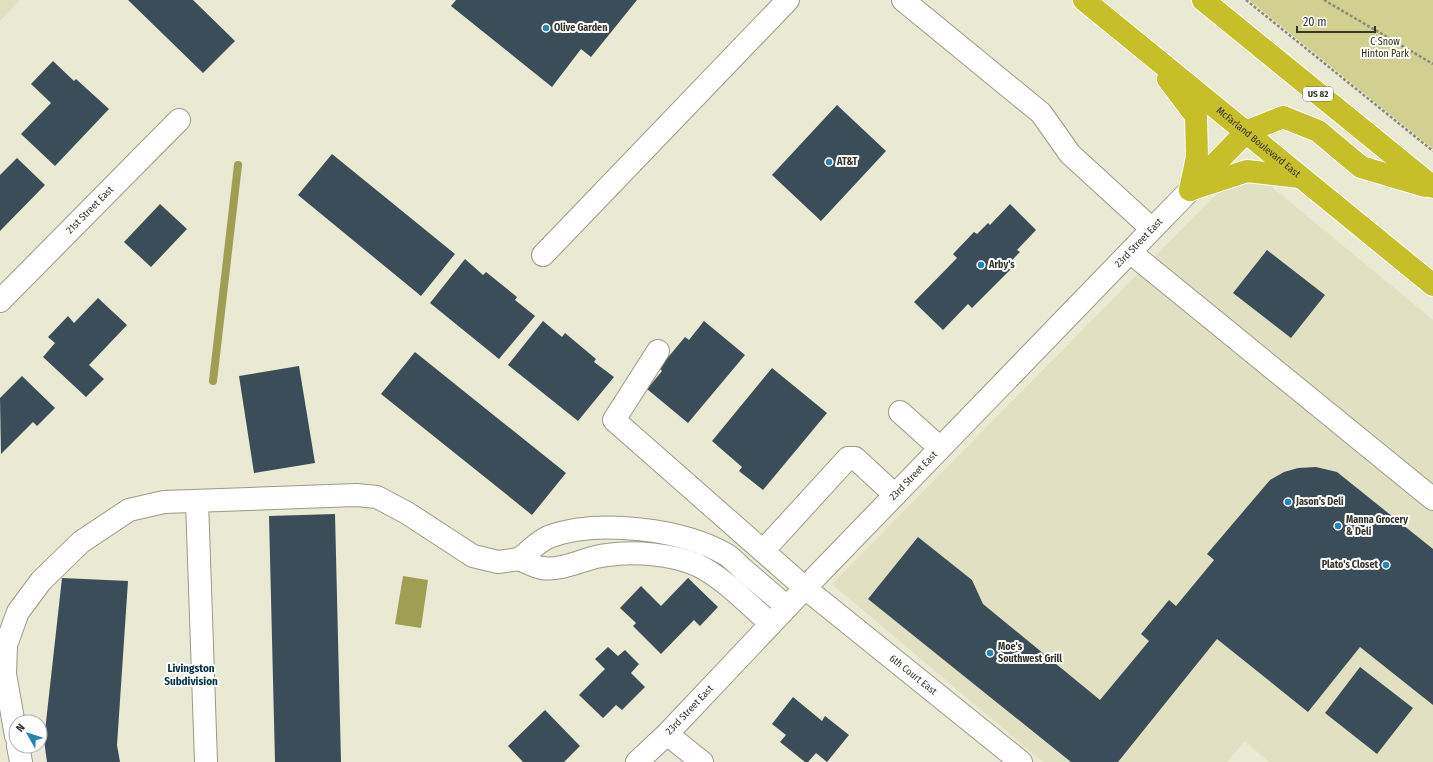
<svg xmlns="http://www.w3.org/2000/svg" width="1433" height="762" font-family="'Fira Sans Condensed',sans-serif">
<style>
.built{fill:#e1e0c2}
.green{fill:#d2d090}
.water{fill:#a09d54}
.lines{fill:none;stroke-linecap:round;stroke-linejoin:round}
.stream{stroke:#a09d54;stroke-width:8}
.building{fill:#3a4d58}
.minor-casing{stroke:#9a9a85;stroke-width:24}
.highway-casing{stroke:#fff;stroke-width:24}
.path{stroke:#8c8c7d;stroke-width:2.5;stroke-dasharray:3 2;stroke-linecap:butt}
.minor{stroke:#fff;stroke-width:22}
.highway{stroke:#c7bf29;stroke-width:22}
.poi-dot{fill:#2584b0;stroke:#fff;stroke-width:1.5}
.labels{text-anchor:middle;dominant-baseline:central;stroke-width:4;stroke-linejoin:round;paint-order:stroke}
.shield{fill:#fff;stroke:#71716b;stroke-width:1}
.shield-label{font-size:9px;font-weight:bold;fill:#34342b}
.poi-label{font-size:10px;font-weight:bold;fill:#34342b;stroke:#fff;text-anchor:start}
.park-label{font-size:10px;fill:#32300f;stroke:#fff}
.street-label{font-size:10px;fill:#34342b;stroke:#fff}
.neighbourhood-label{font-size:11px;font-weight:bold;fill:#013045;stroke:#fff}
</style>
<rect width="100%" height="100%" fill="#eae9d3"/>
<path class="built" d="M0,0H20L0,21Z
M1245,165L1433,320V762H1269L1245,741L1227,762H1043L832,584Z"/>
<path class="green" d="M1249,0H1433V149Z"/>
<path class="water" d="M403,576L428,580L421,628L395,624Z"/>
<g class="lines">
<path class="stream" d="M213,381L238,165"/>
</g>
<path class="building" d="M128,0H193L235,41L203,73Z
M456,0H637L591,57L581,49L552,87L451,6Z
M53,61L74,81L76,79L109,109L55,166L21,134L51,103L31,84Z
M837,105L886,151L821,221L772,175Z
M332,154L455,254L421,296L298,195Z
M17,158L45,185L0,231V175Z
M160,204L187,229L151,267L124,242Z
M1010,204L1036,230L1017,250L1020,252L1009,263L1013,267L972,308L968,304L943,330L914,302L957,258L953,254L974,232L977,234L988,223L990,225Z
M1267,250L1325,295L1291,338L1233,293Z
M465,259L483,275L486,272L517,297L515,300L535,316L499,359L430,303Z
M98,298L127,325L89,365L104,379L86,397L43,357L55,343L48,337L68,316L74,323Z
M543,321L562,337L565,333L596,359L594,362L614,377L578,421L508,365Z
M704,321L745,355L688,423L647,389L662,371L659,368L685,337L689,340Z
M415,352L566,473L532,515L381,394Z
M299,366L315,463L254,473L239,376Z
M772,368L827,413L763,490L739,471L742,467L712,441Z
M22,376L55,408L37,426L33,422L1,454L0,398Z
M1316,467L1337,472L1433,549V705L1360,647L1308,712L1217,639L1118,762H1071L868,599L918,537L972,580L983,604L1100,700L1149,641L1141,634L1169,600L1176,606L1214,560L1207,554L1270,480L1284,472L1298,468Z
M335,514L341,762H275L269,516Z
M62,578L128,581L117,745L120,762H47L44,740Z
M688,578L718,607L700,626L694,620L661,654L633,626L636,623L620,608L641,586L661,606Z
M608,647L618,656L625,650L639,664L631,673L645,687L622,710L616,705L603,718L579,695L605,669L595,659Z
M1360,667L1413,708L1377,754L1325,713Z
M793,697L822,721L825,716L849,735L827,762L816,753L808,762H805L780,742L786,735L772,724Z
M545,710L580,746L564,762H523L508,746Z"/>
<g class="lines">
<g class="minor-casing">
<g id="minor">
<path d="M903,0L1041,113L1070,154L1152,229"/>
<path d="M1130,252L1433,499"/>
<path d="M543,255L788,0"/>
<path id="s1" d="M0,301L179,120"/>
<path id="s2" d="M658,351L614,420L805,588L1021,762"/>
<path d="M900,412L940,448"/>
<path d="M197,501L206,762"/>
<path d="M763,551L848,458H855L895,495"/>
<path d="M771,624C749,605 723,577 697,565C671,554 635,551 607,555C585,557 565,571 542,568C535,567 526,562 519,559C530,551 539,540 551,536C599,519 683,529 727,555C733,559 739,566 745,571C759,583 773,595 787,607"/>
<path d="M667,734L702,762"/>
<path d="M16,736L5,674L6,645L18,612L41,581L81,542L129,510L164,502L356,495L377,497L407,513L473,556L498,562L519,559"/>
<path d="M18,746L21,762"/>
<path id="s3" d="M637,762L667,734L805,588L1190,190"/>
</g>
</g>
<g class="highway-casing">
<g id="highway">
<path id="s4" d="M1084,0L1433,285"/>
<path d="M1203,0L1433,187"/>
<path d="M1168,79L1196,116L1197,157L1190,190"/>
<path d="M1195,188L1247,171L1300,177"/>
<path d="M1190,190L1246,132L1283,117L1318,131L1361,167L1425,186"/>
</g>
</g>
<path class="path" d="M1246,0L1433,151
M1324,0L1433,64"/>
<use href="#minor" class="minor"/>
<use href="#highway" class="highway"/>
</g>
<g class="poi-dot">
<circle cx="546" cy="28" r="4"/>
<circle cx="829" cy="162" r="4"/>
<circle cx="981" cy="265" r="4"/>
<circle cx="1288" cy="502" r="4"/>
<circle cx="1338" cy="526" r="4"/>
<circle cx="1386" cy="565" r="4"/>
<circle cx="990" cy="653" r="4"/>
</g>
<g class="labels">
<rect class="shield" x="1303" y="87" width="30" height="14" rx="3"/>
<g class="shield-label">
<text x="1318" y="94">US 82</text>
</g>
<g class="poi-label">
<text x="554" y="28">Olive Garden</text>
<text x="837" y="162">AT&amp;T</text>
<text x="989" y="265">Arby's</text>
<text x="1296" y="502">Jason's Deli</text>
<text x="1346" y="520">Manna Grocery<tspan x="1346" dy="12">&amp; Deli</tspan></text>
<text x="1378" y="565" text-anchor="end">Plato's Closet</text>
<text x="998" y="647">Moe's<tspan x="998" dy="12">Southwest Grill</tspan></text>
</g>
<g class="park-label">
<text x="1385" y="42">C Snow<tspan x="1385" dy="12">Hinton Park</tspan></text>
</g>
<g class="street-label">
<text stroke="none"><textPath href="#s4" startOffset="225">McFarland Boulevard East</textPath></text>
<text stroke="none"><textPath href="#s1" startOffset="128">21st Street East</textPath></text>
<text stroke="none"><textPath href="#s3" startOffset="722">23rd Street East</textPath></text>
<text stroke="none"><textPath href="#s3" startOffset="398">23rd Street East</textPath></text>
<text stroke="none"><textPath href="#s2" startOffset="475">6th Court East</textPath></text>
<text stroke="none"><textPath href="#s3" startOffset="74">23rd Street East</textPath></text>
</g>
<g class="neighbourhood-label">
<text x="191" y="668">Livingston<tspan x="191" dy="13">Subdivision</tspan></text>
</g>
</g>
<g transform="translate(28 734) rotate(309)"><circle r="19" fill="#ffffff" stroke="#aeaeaa"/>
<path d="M0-3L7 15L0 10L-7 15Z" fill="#2584b0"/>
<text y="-6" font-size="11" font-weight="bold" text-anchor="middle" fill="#34342b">N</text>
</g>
<path d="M1297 26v6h78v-6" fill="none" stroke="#34342b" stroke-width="2"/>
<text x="1303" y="26" font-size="12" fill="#34342b" stroke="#ffffff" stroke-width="3" paint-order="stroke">20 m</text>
</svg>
